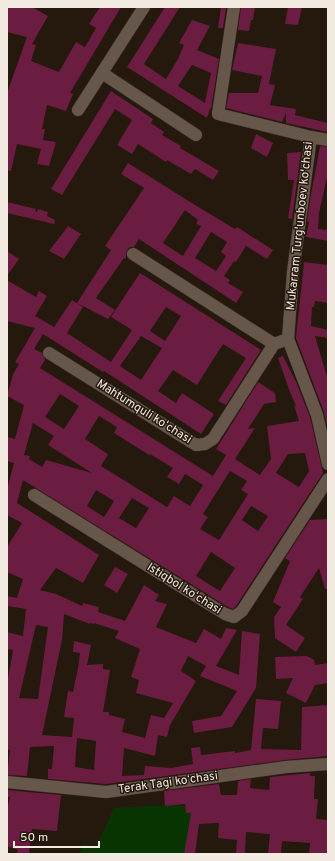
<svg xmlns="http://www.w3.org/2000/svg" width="335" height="861" font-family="Overpass,sans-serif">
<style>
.green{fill:#083402}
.building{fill:#6b1c41;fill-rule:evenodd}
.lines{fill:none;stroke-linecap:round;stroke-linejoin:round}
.street-casing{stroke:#3c322d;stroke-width:13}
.street{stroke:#67574a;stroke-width:12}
.labels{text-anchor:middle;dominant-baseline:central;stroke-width:3;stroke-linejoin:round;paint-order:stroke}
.street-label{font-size:12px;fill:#f3eae2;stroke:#25180c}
</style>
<rect width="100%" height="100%" fill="#25180c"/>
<path class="green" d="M166,805L199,807L191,854H79L83,844L96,847L114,808Z"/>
<path class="building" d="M7,7H32L48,16L32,44L36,45L31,61L59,72L76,42L85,47L96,28L89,24L100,7H121L70,93L73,94L66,111L47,105L42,129H45L43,140L56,142L49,166L37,164L41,149L17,144L11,171L7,170V93L27,37L7,32Z
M165,7H180L144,64L166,79L178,59L184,45L179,43L192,20L210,26L197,50L219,59L211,109L210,108L207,118L127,67ZM192,65L211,73L205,103L178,86Z
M221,7H226L223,28H218Z
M241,7H255L253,20H251L249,31L238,30Z
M288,7H302L298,25L285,24Z
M238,43L276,49L269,84L275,85L270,105L296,109L295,115L328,123V132L286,123V113L282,122L226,108L229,93H258L262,76L232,70Z
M111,91L153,119L151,123L164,132L162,135L181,146L180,148L219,171L213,180L195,169L191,174L167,160L166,162L138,144L132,154L117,145L132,120L115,109L62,195L51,189Z
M256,134L273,143L267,157L251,148Z
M320,146L328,147V173L319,213L318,229L328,230V241L306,237L309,222L307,221L310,200Z
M301,152L292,219L288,218L294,180H288L287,153Z
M128,163L200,208L235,229L237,227L273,250L267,259L246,246L236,262L234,261L224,276L230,280L228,283L243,292L236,303L139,239L134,247H130L127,250L126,253V258L125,259L124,258L96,298L115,310L108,319L77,303L111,250L105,246L144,188L121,174ZM185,210L198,220L196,224L201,226L183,256L163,243ZM211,232L227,242L221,252L226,256L216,271L195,258Z
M7,202L36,209L35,211L37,212L38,209L48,212L47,216L55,220L54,224L7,213Z
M68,226L81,234L64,259L49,251Z
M7,251L19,259L7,276Z
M304,262L328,265V303L315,301L314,307H312L311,326L328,330V338L315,336L328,380V430L324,412L296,338Z
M140,273L261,350L226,405L218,401L246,358L223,344L197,385L173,370L158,391L176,403L182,393L214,414L201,434L104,371L103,372L43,334L34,349L42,353L45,360L40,368L213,476L226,455L216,449L258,382L275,393L276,402L264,404L248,429L255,428L235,459L260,475L271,459L267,426L299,421L294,405L296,406L290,392L278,358L283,356L297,384L310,417L323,473L236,606L233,609L228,607L23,480L17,503L99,555L83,583L56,568L40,590L56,594L82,606L83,603L99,607L98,612L125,621L144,585L159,595L155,601L167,604L156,627L196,643L204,629L221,639L226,628L237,630L216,666L239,675L242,631L260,634L256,688L232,727L194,733L192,721L221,716L237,691L200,676L206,666L188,656L181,671L196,681L170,725L167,737L158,735L155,756L124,748L122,776L144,775L145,766L171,768L193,764L191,748L200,747L201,755L235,751V753L251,750L256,699L281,701L278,729L263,728L261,749L301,750L302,707L328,705V756L285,760L106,784L48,779V769H52L54,746L30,747L27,776L7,775L10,750L7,749V684L13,650L7,649V632L23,636L26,609L7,606V596L17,598L23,579L7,572V547L22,523L7,515V490L14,463L7,461V442L8,437L15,439L24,405L7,396L13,374L19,364L15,362L35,328L7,321V280L36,297L39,291L47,296L35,316L54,327L72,300L83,307L67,333L111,362L132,330L111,317ZM166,307L181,316L165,341L150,331ZM141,336L162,348L141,380L120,366ZM60,394L79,406L64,429L45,417ZM99,416L117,427L114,433L149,455L150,454L173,468L167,477L179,484L185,474L203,485L190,506L174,496L167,507L101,466L108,454L85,439ZM33,423L54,436L48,445L92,473L46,460L42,467L29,459L30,456L24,455ZM305,453L309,471L299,487L276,473L288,454ZM230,471L247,481L241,490L248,494L219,540L200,529L208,517L203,514ZM96,490L114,501L104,517L87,506ZM132,498L149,508L136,528L119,518ZM251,506L268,516L258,531L242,520ZM211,552L235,568L220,591L196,576ZM64,614L90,624V623L94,624V623L119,631L115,638L140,649L131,677L139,680L136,693L173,703L164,718L151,715L145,738L122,732L125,719L109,715V712H103L110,670L103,669V664L87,665L91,645L74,641L73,652L80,653L78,668L73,692L68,691L64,717L74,718L72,737L42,735L62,640ZM36,625L48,627L38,699L19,698ZM77,738L96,741L94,770L75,767Z
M328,519V589H325L319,568L300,597L303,599L286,625L305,638L296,652L275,638L274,617L281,607L273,602L290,561L285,558L310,520Z
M115,567L128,574L117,593L104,585Z
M307,656L314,660L315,665L328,663V683L315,685L306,703L286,693L293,678L276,679L275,657Z
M310,773V776H315L314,799H318L316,819L328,820V854H309L310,843L282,841L281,854H268L270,834L246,832L245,854H236L237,840L218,838L219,823L199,824L195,854H184L191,813H186L185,804L165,806L164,791L219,784L221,795H237L238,781L251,779L250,788L269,790L270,777Z
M7,790L61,795L57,831L32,829L29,854H17L18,850L7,846V810L10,797H7Z"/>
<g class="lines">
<g class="street-casing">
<path id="street" d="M234,7L218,114L311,137L293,272L288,339L317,415L328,464
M102,73L196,135
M78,110L144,7
M311,137L328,140
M133,254L274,344
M49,353L196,445L205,444L213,439L274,344L288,339
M34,495L225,614L234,617L242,611L328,479
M7,782L106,792L286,767L328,764"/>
</g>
<use href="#street" class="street"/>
</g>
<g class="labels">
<g class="street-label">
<text transform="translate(300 226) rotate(-84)">Mukarram Turg'unboev ko'chasi</text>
<text transform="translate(144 412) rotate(32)">Mahtumquli koʻchasi</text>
<text transform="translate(184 589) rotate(32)">Istiqbol koʻchasi</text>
<text transform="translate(168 783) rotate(-8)">Terak Tagi koʻchasi</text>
</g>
</g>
<rect width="335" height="861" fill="none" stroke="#f3eae2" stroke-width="16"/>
<path d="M14 841v6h85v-6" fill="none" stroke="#f3eae2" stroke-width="2"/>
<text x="20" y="841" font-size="12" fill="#f3eae2" stroke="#25180c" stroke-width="3" paint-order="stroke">50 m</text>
</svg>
